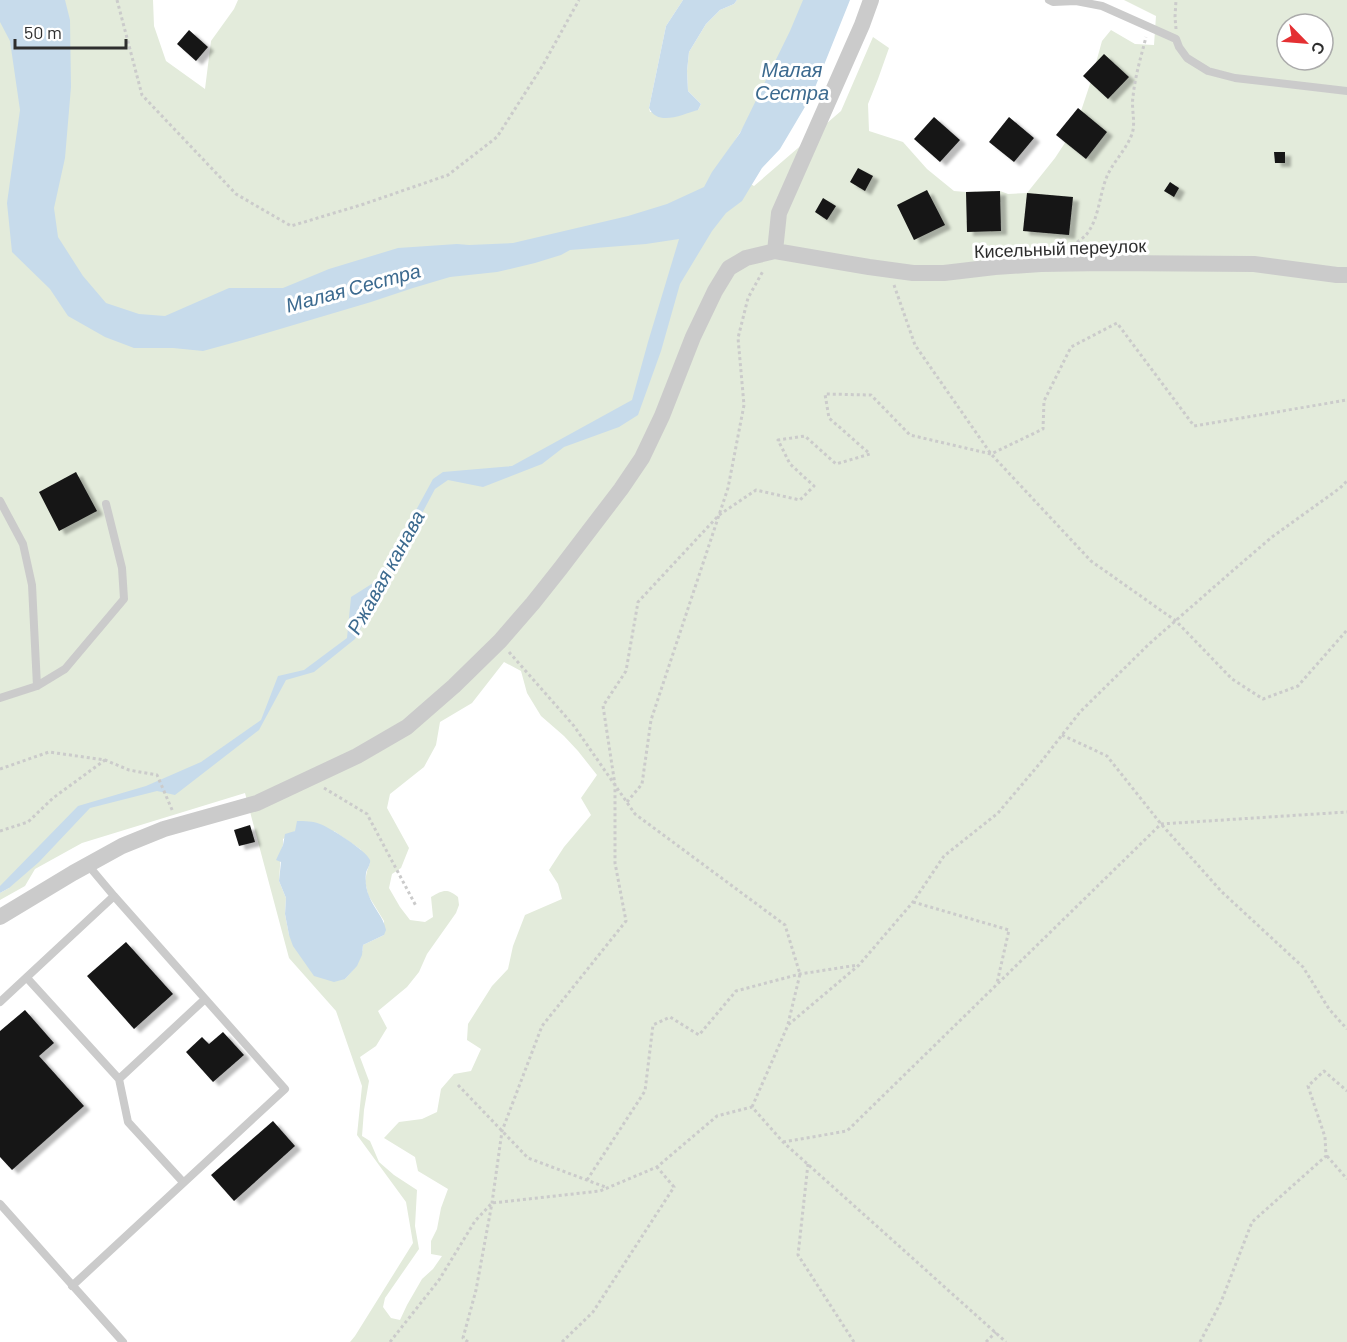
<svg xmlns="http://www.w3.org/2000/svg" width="1347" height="1342" font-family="Barlow,sans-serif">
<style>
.green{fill:#e3ebdb;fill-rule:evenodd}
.water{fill:#c7dbeb}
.building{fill:#151515;filter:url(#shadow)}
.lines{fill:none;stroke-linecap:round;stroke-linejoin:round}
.path{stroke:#cbcbcb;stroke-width:3;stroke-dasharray:3 3;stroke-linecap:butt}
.lane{stroke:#cbcbcb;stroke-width:8}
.street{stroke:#cbcbcb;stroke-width:16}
.labels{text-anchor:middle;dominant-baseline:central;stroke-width:6;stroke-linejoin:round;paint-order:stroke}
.street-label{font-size:18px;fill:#2e2e2e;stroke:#fff}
.water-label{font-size:20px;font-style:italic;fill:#3c6a8f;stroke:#fff}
</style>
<defs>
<filter id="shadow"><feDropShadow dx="6" dy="4" stdDeviation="1.5" flood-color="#0004"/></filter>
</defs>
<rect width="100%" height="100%" fill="#fff"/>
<path class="green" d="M0,0H153L154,26L166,61L205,89L211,41L234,9L238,0H683L666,26L649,108L650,112L698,110L701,104L688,91L687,71L689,52L706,24L720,10L734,4L737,0H812L763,97L719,165L754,186L841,111L873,37L889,48L878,79L868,104L869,131L903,142L927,169L954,191L966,192L1000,191L1008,194L1027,193L1055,158L1076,126L1091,81L1102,41L1111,30L1135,44L1154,45L1156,16L1124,0H1347V1342H350L355,1336L413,1243L406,1202L357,1135L362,1086L336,1011L289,958L245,793L82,843L35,869L25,886L0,900V893L9,888H0ZM1287,24H1323V60H1287ZM504,662L521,671L527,693L541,716L564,736L578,751L597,775L581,798L591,815L564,847L549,870L558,884L562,899L525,915L513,946L508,969L492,986L468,1024L467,1040L481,1049L471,1071L454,1074L441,1089L437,1112L422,1119L399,1122L384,1138L415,1157L418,1171L448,1189L441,1208L437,1229L431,1241V1254L442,1256L433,1269L422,1279L407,1305L400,1320L391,1318L383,1307L385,1298L419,1249L415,1226L417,1190L394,1175L379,1162L370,1141L362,1136L364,1110L369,1081L360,1057L376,1046L387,1028L378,1011L407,987L419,972L427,954L456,913L459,905L458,897C447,888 443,890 431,897L433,917L425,922L410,920L400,907L389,888L392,874L401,868L409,848L387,808L390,794L424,767L436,745L440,722L472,703ZM295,831H334L360,849L370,863L367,871L365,881L368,895L384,921V935L363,945C362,960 355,968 345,979L289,935L285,914L286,898L279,881L281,851L283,845V839Z"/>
<path class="water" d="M0,0H65L70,20L71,87L65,158L54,208L58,237L83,276L106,303L139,314L165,316L229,288H283L329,269L398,248L457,244L469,245L513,243L628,216L667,204L704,187L712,172L740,133L790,31L803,0H850L812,95L780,149L762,168L742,201L726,213L712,231L680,284L661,351L638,415L619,427L564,447L542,464L483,487L448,480L435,489L355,639L314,672L286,680L259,730L175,795L157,791L90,808L39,862L9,888L0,893V886L78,806L146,786L201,762L261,720L278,676L304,670L347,638L351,597L378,580L433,479L443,472L512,466L632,400L648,342L679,239L646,244L570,250L561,255L535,263L497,272L450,277L413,288L371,302L243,340L203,351L173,348H134L105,337L68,316L50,289L12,252L7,203L20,110L10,41L0,22Z
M683,0H737L734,4L720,10L706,24L689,52L687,71L688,91L701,104L698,110C683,114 658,127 649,108L666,26Z
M297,821C305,821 313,821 320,824C329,827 367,851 370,860C371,864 367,869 366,873C365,881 366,889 369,896C374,909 383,916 386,930L384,935L363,945L362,955L357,966L345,979L334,982L314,976L293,946L289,935L285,914L286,898L279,881L281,862L276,860L283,845L285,834L295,831Z"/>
<path class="building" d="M189,30L208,47L196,61L177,44Z
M1104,54L1129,77L1108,99L1083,76Z
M1078,108L1107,132L1086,159L1056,135Z
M934,117L960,140L940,162L914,139Z
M1009,117L1034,138L1014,162L989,142Z
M1274,152H1285V163H1275Z
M858,168L873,176L865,191L850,182Z
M1170,182L1179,188L1174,197L1164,191Z
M927,190L945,225L914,240L897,205Z
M1000,191L1001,231L967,232L966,192Z
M1027,193L1073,197L1069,235L1023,231Z
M823,198L836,206L827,220L815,212Z
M76,472L97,511L59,531L39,492Z
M250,825L255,842L239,846L234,830Z
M126,942L173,994L134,1029L87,976Z
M25,1010L54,1043L39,1056L84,1106L12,1170L0,1157V1031Z
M223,1032L244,1055L213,1082L186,1052L202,1037L209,1044Z
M273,1121L295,1146L234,1201L211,1175Z"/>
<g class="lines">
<path class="path" d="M117,0L142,95L236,194L291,226L364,204L448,175L497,137L543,65L579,0
M1176,29L1175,17L1176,0
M1067,249C1074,244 1081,240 1086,235C1100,218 1099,193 1108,174C1115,160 1127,148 1132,134C1136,122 1131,109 1133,97C1135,76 1141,57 1146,37
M894,285L915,345L991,454L1091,561L1176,621L1232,679L1263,699L1298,686L1347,630
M509,652L574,726L635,814L785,925L800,974L788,1024
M1062,735L1107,756L1161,824L1222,892L1303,967L1329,1009L1347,1029
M0,769L49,752L105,760L129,770L157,775L173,812
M324,788L367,814L416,906
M627,802L642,784L651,720L728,488L744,405L738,338L748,298L763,271
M0,831L28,822L53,798L105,760
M913,902L1009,930L997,983
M458,1085L528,1158L608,1188
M752,1107L788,1025L859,965L913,902L944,856L998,813L1041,762L1080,712L1149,644L1230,573L1272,537L1340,488L1347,481
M783,1142L847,1131L1161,824L1347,812
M1327,1156L1347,1179
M808,1164L798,1255L854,1342
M587,1180L645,1091L653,1025L670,1017L699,1035L736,991L800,974L858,965
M390,1342L439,1280L475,1221L492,1203L600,1191L657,1167L717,1116L752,1107L783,1142L1006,1342
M468,1342L463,1338L476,1290L492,1203L502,1131L542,1026L626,921L615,863V785L603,706L626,671L638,602L719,515L756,490L800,500L814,486L790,464L778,440L805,436L836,464L870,454L829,418L825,394L871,395L910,435L991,454L1043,429L1044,401L1071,347L1117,323L1194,426L1347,400
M562,1342L593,1312L674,1187L657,1167
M986,1342L996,1332
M1200,1342L1221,1302L1252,1222L1326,1156L1325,1137L1308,1086L1324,1071L1347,1091"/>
<path class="lane" d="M1049,0L1053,2L1076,1L1102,6L1176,39L1179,47L1187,58L1208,71L1235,78L1347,91
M0,501L23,544L32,585L37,686
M0,698L37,686L65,669L124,599L122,568L106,504
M27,978L119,1079L128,1122L183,1182
M0,1002L114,896
M119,1079L205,999
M0,1204L123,1342
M72,1286L285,1089L114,896L93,871L90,864"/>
<path class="street" d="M775,251L779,213L862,25L871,0
M0,917L73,873L122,846L164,829L257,803L357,756L407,727L454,686L500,641L533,603L560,569L621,489L642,458L662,416L693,337L715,291L729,268L746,258L775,251L869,267L913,273H944L995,267L1041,264L1105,263L1254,264L1337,275H1347"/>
</g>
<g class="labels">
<g class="street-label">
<text transform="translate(1060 248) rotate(-2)">Кисельный переулок</text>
</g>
<g class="water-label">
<text x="792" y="69">Малая<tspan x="792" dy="23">Сестра</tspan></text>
<text transform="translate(353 287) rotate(-15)">Малая Сестра</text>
<text transform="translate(385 572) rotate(-61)">Ржавая канава</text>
</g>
</g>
<g transform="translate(1305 42) rotate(115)"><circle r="28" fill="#ffffff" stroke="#ababab" stroke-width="1.5"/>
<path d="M0-4.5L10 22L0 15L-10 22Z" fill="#e43033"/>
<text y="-9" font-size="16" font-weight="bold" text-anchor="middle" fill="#2e2e2e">С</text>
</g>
<path d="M15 39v9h111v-9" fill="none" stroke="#2e2e2e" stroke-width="3"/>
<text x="24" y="39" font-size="18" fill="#2e2e2e" stroke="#ffffff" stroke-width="4.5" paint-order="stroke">50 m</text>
</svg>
